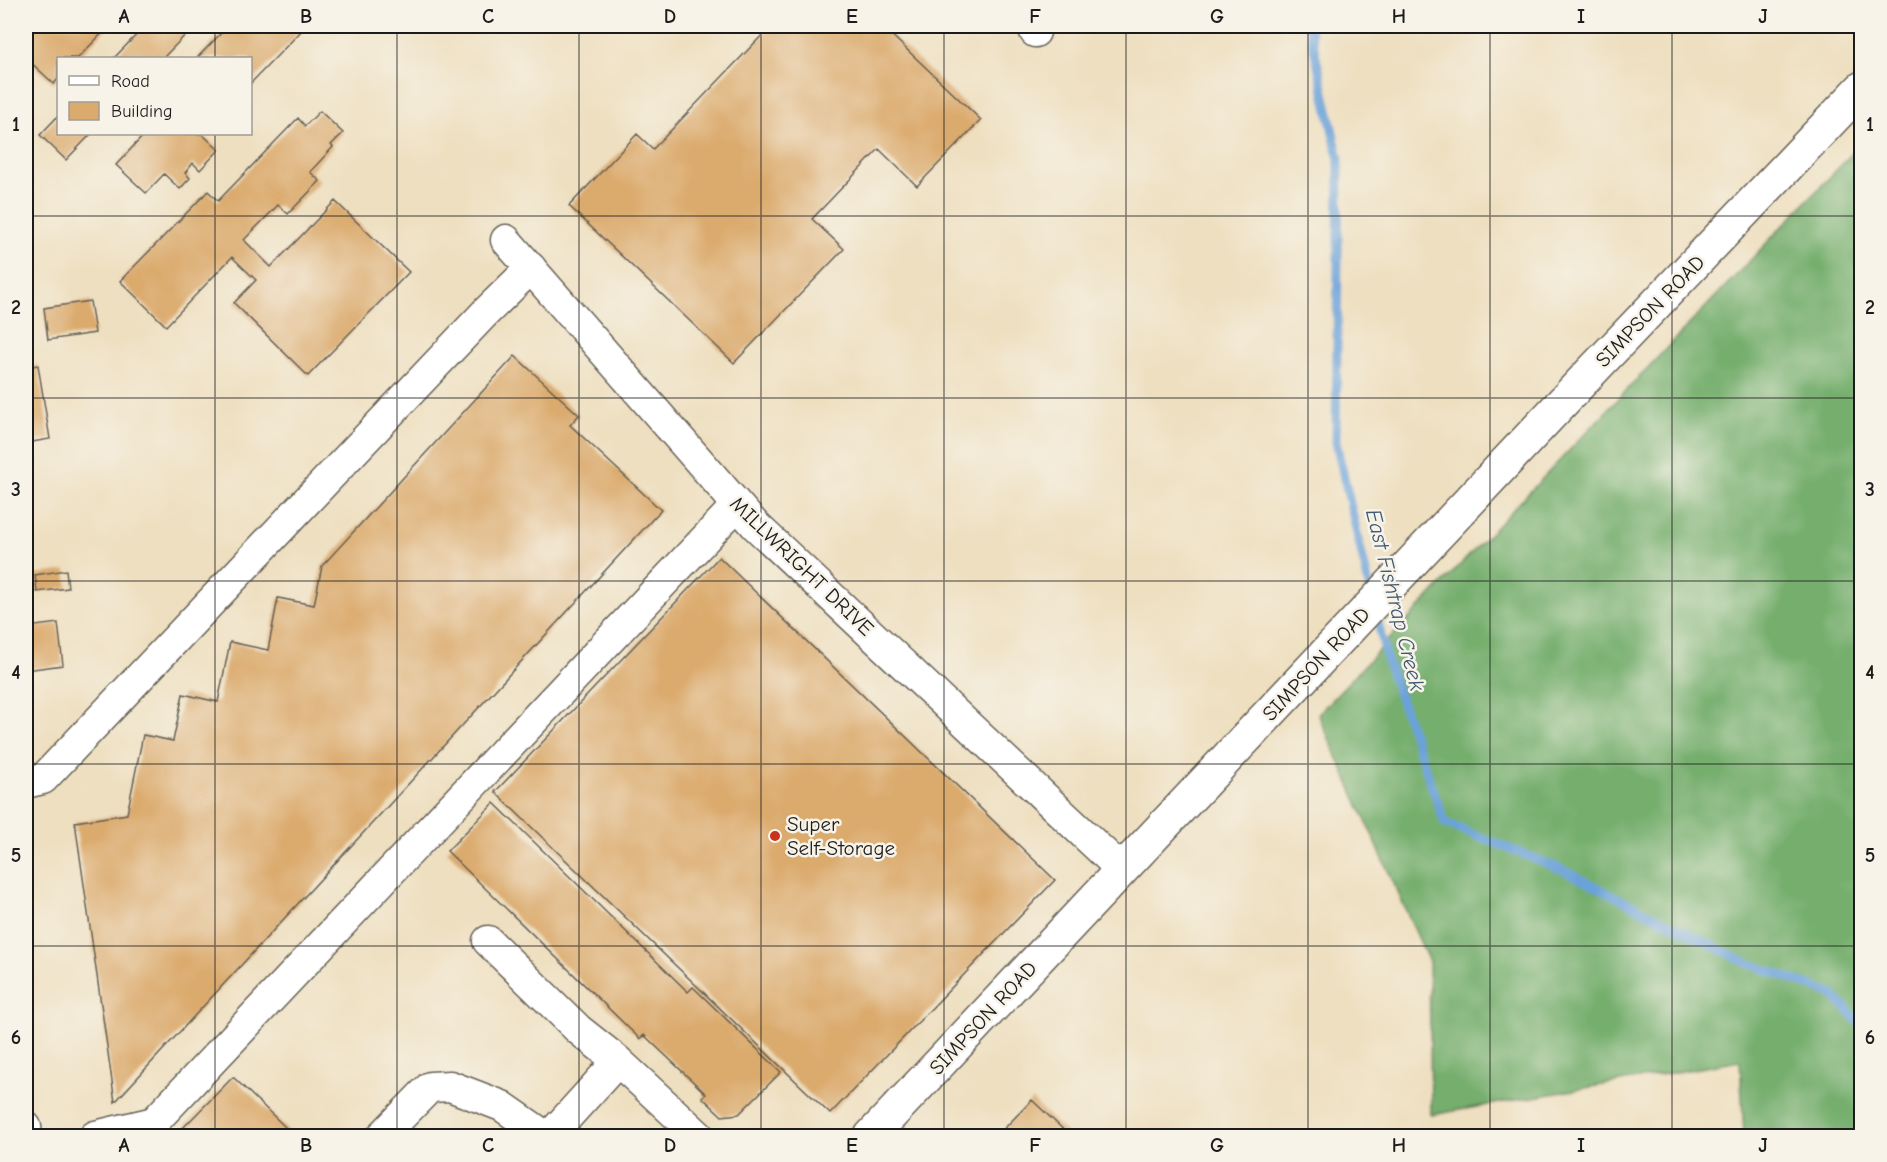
<svg xmlns="http://www.w3.org/2000/svg" width="1887" height="1162" font-family="'Comic Neue',sans-serif">
<style>
.forest{fill:#74ae6d;stroke:#486544;stroke-width:1.5}
.lines{fill:none;stroke-linecap:round;stroke-linejoin:round}
.stream{stroke:#6ba2d9;stroke-width:9}
.building{fill:#dbab6e}
.minor-casing{stroke:#666055;stroke-width:33}
.major-casing{stroke:#666055;stroke-width:36}
.minor{stroke:#fff;stroke-width:30}
.major{stroke:#fff;stroke-width:33}
.grid{fill:none;stroke:#1c1c1c;stroke-width:1.5;stroke-opacity:0.55}
.poi-dot{fill:#c8321e;stroke:#f7f3e8;stroke-width:2}
.labels{text-anchor:middle;dominant-baseline:central;stroke-width:5;stroke-linejoin:round;paint-order:stroke}
.street-label{font-size:21px;fill:#1c1c1c;stroke:#f7f3e8}
.poi-label{font-size:21px;fill:#1c1c1c;stroke:#f7f3e8;text-anchor:start}
.water-label{font-size:22px;font-style:italic;fill:#405871;stroke:#f7f3e8}
.neatline{fill:none;stroke:#1c1c1c;stroke-width:2}
.grid-label{font-size:20px;text-anchor:middle;font-weight:bold;fill:#1c1c1c}
</style>
<rect width="100%" height="100%" fill="#f7f3e8"/>
<filter id="ink" filterUnits="userSpaceOnUse"><feTurbulence type="fractalNoise" baseFrequency=".0167" numOctaves="2"/><feDisplacementMap in="SourceGraphic" scale="12" xChannelSelector="R" yChannelSelector="G"/><feConvolveMatrix kernelMatrix="1 2 1 2 8 2 1 2 1" color-interpolation-filters="sRGB"/></filter>
<filter id="wash" filterUnits="userSpaceOnUse"><feTurbulence type="fractalNoise" baseFrequency=".008" numOctaves="4" result="noise"/><feDisplacementMap in="SourceGraphic" scale="24" xChannelSelector="R" yChannelSelector="G"/><feGaussianBlur stdDeviation="1.35" result="paint"/><feColorMatrix in="noise" values="0 0 0 0 0 0 0 0 0 0 0 0 0 0 0 0 0 1.4 0 .05"/><feComposite in="paint" operator="in"/></filter>
<g filter="url(#wash)">
<rect width="100%" height="100%" fill="#eedfc0"/>
<path class="forest" d="M1861,144V1136H1744L1740,1061L1431,1115L1429,962L1318,714Z"/>
<g class="lines">
<path class="stream" d="M1309,26L1339,159L1336,442L1371,594
M1375,610L1388,664L1445,823L1563,870L1745,962L1832,994L1862,1025"/>
</g>
<g id="blocks">
<path class="building" d="M37,26H109L78,58H58V79L54,84L26,58V38Z
M145,26H194L163,58H114Z
M228,26H306L250,84V58H197Z
M771,26H882L981,120L917,186L879,149L812,219L844,249L734,363L569,206L637,134L653,149Z
M320,111L343,133L331,145L333,147L310,172L320,181L288,214L278,205L244,240L271,267L335,201L409,272L308,376L234,303L256,280L232,257L166,326L120,281L208,191L218,201L298,118L305,126Z
M58,116V134H91L66,160L40,135Z
M138,134H202L219,150L200,170L193,163L185,173L190,178L180,189L164,174L146,193L116,165L142,137Z
M90,301L95,333L48,340L44,308Z
M515,356L579,415L570,425L661,510L115,1102L75,822L127,814L143,735L173,741L183,694L218,702L230,642L268,650L278,598L314,605L322,566Z
M38,365L50,439L26,443V367Z
M719,557L1055,880L830,1114L495,792Z
M66,570L68,588L37,592L35,575Z
M26,621H27L28,627L58,623L63,665L26,670Z
M494,803L688,992L693,987L781,1072L739,1114L722,1116L702,1097L706,1094L644,1035L640,1039L447,851Z
M233,1077L281,1123L294,1136H175Z
M1032,1100L1070,1136H997Z"/>
</g>
</g>
<g filter="url(#ink)">
<use href="#blocks" fill-opacity="0" stroke="#666055" stroke-width="1.5"/>
<g class="lines">
<g class="minor-casing">
<path id="minor" d="M1033,26L1035,32
M506,240L755,525L1122,870
M26,783L43,779L485,313L531,268
M488,941L579,1030L618,1061
M26,1127L27,1136
M95,1136L154,1122L737,505
M382,1136L430,1087L450,1086L502,1106L545,1136
M550,1136L618,1061L699,1136"/>
</g>
<g class="major-casing">
<path id="major" d="M871,1136L1591,372L1862,88"/>
</g>
<use href="#minor" class="minor"/>
<use href="#major" class="major"/>
</g>
</g>
<path class="grid" d="M215,26V58M397,26V1136M579,26V1136M761,26V1136M944,26V1136M1126,26V1136M1308,26V1136M1490,26V1136M1672,26V1136M215,134V1136M26,216H1862M26,398H1862M26,581H1862M26,764H1862M26,946H1862"/>
<circle class="poi-dot" cx="775" cy="836" r="6"/>
<g class="labels">
<g class="street-label">
<text transform="translate(1650 311) rotate(-46)">SIMPSON ROAD</text>
<text transform="translate(802 566) rotate(44)">MILLWRIGHT DRIVE</text>
<text transform="translate(1316 664) rotate(-47)">SIMPSON ROAD</text>
<text transform="translate(983 1018) rotate(-47)">SIMPSON ROAD</text>
</g>
<g class="poi-label">
<text x="787" y="824">Super<tspan x="787" dy="24">Self-Storage</tspan></text>
</g>
<g class="water-label">
<text transform="translate(1395 600) rotate(76)">East Fishtrap Creek</text>
</g>
</g>
<rect width="1887" height="1162" fill="none" stroke="#f7f3e8" stroke-width="66"/>
<rect x="57" y="57" width="195" height="78" fill="#f7f3e8" stroke="#9f9d96" stroke-width="1.5"/>
<rect x="69" y="76" width="30" height="9" fill="#ffffff" stroke="#9f9d96" stroke-width="1.5"/>
<text x="111" y="87" font-size="18" fill="#1c1c1c">Road</text>
<rect x="69" y="102" width="30" height="18" fill="#dbab6e" stroke="#9f9d96" stroke-width="1.5"/>
<text x="111" y="117" font-size="18" fill="#1c1c1c">Building</text>
<rect x="33" y="33" width="1821" height="1096" class="neatline"/>
<g class="grid-label">
<text x="124" y="23">A</text>
<text x="306" y="23">B</text>
<text x="488" y="23">C</text>
<text x="670" y="23">D</text>
<text x="852" y="23">E</text>
<text x="1035" y="23">F</text>
<text x="1217" y="23">G</text>
<text x="1399" y="23">H</text>
<text x="1581" y="23">I</text>
<text x="1763" y="23">J</text>
<text x="16" y="131">1</text>
<text x="1870" y="131">1</text>
<text x="16" y="314">2</text>
<text x="1870" y="314">2</text>
<text x="16" y="496">3</text>
<text x="1870" y="496">3</text>
<text x="16" y="679">4</text>
<text x="1870" y="679">4</text>
<text x="16" y="862">5</text>
<text x="1870" y="862">5</text>
<text x="16" y="1044">6</text>
<text x="1870" y="1044">6</text>
<text x="124" y="1152">A</text>
<text x="306" y="1152">B</text>
<text x="488" y="1152">C</text>
<text x="670" y="1152">D</text>
<text x="852" y="1152">E</text>
<text x="1035" y="1152">F</text>
<text x="1217" y="1152">G</text>
<text x="1399" y="1152">H</text>
<text x="1581" y="1152">I</text>
<text x="1763" y="1152">J</text>
</g>
</svg>
